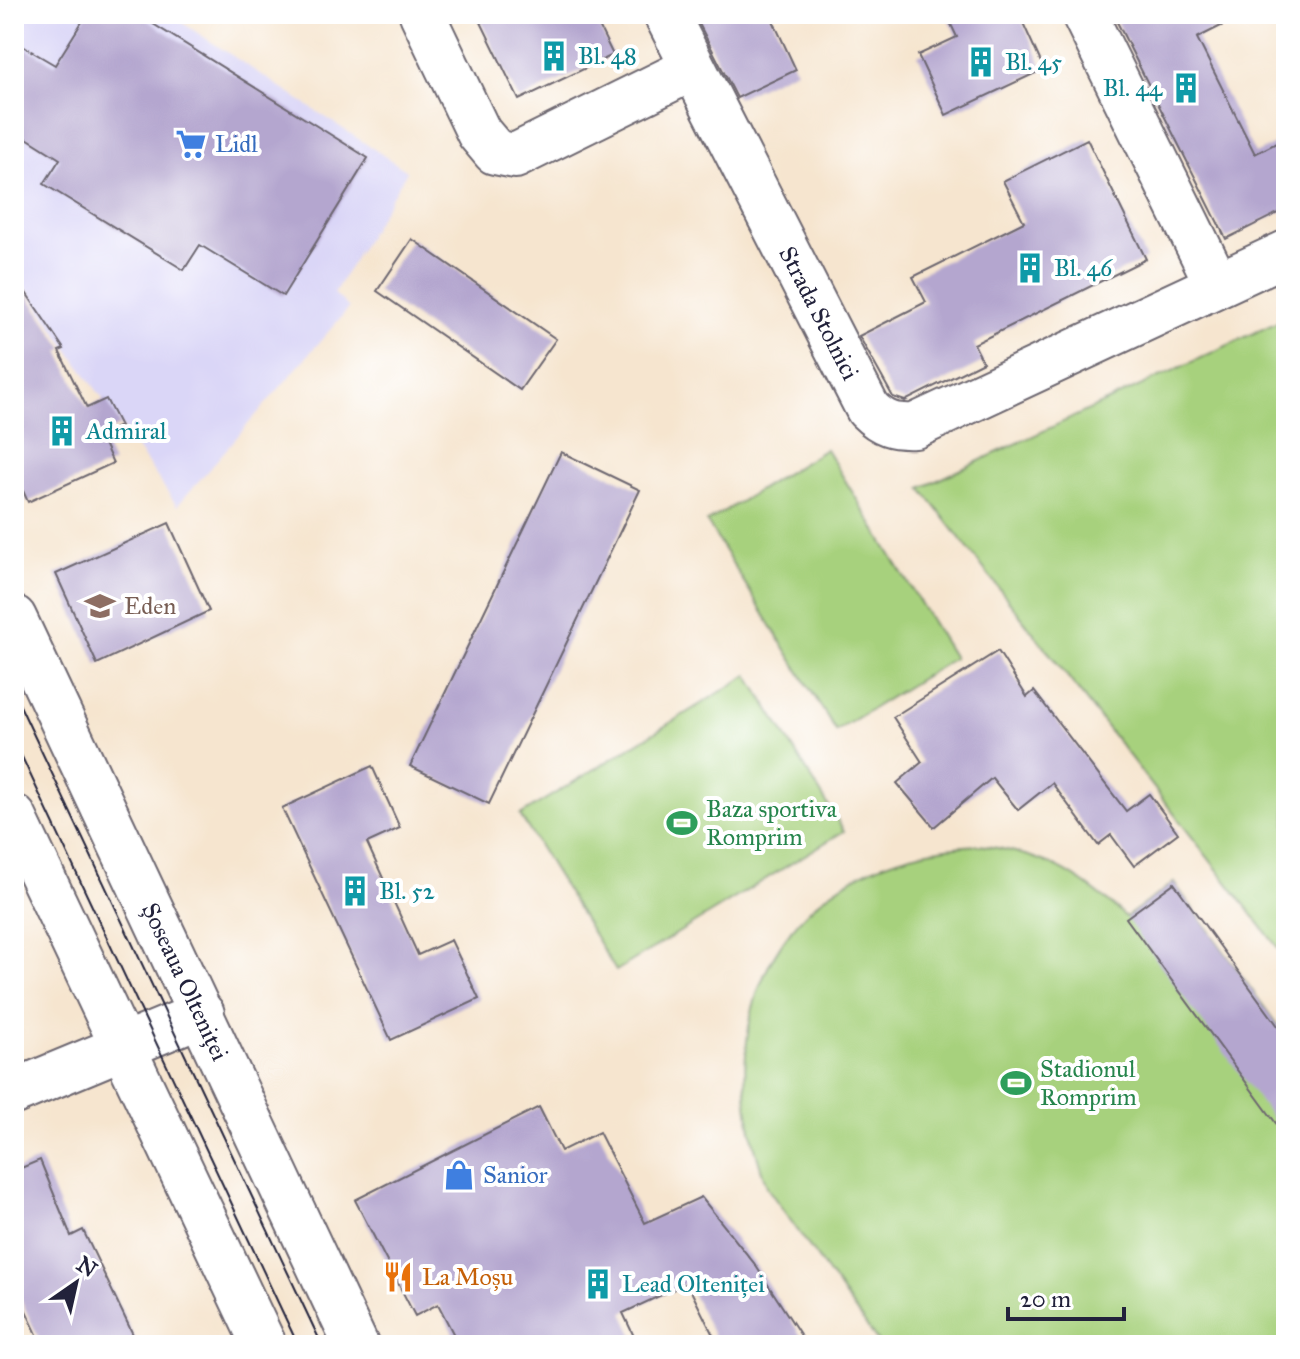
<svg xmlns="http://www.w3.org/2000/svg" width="1300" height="1359" font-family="'IM FELL Great Primer',serif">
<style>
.built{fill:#dad6f7}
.green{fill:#a7d17d;stroke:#647a5c;stroke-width:2}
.building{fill:#b4a6cf}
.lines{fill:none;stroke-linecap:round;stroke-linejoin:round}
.minor-casing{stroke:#6c666f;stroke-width:48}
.major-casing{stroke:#6c666f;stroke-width:48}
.minor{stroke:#fff;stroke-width:44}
.major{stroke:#fff;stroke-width:44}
.tram{stroke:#22223b;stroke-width:2}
.labels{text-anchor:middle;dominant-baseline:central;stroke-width:8;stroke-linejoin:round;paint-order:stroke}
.culture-label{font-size:24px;fill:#0d838f;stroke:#fff;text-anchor:start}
.shop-label{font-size:24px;fill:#366cbe;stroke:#fff;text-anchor:start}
.street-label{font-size:24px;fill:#22223b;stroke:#fff}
.education-label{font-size:24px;fill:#785e54;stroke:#fff;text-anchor:start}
.leisure-label{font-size:24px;fill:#27864d;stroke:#fff;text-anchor:start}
.food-label{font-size:24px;fill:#c56008;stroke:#fff;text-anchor:start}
</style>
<rect width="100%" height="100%" fill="#fff"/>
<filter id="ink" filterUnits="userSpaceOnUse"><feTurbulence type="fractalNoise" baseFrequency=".0125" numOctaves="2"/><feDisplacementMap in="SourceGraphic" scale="16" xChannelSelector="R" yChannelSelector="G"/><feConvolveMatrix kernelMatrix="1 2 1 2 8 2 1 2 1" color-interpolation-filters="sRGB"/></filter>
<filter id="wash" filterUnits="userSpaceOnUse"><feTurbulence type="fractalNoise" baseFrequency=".006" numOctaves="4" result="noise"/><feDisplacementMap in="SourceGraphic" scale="32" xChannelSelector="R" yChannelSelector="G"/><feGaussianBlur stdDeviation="1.8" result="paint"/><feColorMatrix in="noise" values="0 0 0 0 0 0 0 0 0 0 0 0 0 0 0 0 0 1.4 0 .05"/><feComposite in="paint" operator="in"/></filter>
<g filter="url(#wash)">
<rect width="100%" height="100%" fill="#f6e5cf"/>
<path class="built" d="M14,14H169L407,171L334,293L349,308L177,506L14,271Z"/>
<path class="green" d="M1286,318V958L921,488Z
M826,449L954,658L836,731L707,522Z
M748,675L844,831L616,971L520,815Z
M979,845C1044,854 1077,873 1126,917L1174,883L1286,1037V1345H880L768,1189C702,1013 782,854 979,845Z"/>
<g id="blocks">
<path class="building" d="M87,14H137L368,158L283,296L200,245L184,270L44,184L60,159L14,130V41L55,65Z
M477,14H593L613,55L519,100Z
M694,14H770L796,70L737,98Z
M946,14H1019L1044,69L946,115L918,55L957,37Z
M1113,14H1245L1197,38L1255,154L1286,138V209L1226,239Z
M1087,139L1146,259L974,344L983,362L905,401L893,397L859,336L926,302L913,277L1024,222L1003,181Z
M412,239L556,339L520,390L377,291Z
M14,275L64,349L59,351L87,408L106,399L120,426L100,435L113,463L28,502L14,471Z
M561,452L640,490L489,804L410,766Z
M169,523L209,611L97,664L56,574Z
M998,651L1027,697L1034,691L1126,811L1149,794L1178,833L1134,866L1111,835L1098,845L1052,783L1018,810L992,778L934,827L897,783L922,762L893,717Z
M372,766L400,828L367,843L418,955L451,940L479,999L391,1040L282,808Z
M1174,883L1286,1037V1137L1126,918Z
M539,1107L561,1151L599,1132L645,1223L701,1197L754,1263L807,1345H718L687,1283L623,1313L638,1345H459L438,1304L415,1316L355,1200Z
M40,1160L71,1236L83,1230L138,1345H42L14,1285V1171Z"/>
</g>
</g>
<g filter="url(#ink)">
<use href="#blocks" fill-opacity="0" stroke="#6c666f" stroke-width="2"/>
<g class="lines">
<g class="minor-casing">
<g id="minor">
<path d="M422,14L479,133L495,152L515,156L693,68"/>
<path id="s1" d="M666,14L868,409C883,424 894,427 915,426L1286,253"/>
<path d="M1084,14L1217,284"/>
<path d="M14,1092L202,1014"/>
</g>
</g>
<g class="major-casing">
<g id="major">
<path id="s2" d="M14,618L356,1345"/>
<path d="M14,817L264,1345"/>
</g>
</g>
<use href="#minor" class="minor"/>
<use href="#major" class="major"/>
<path class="tram" d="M14,693L322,1345
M14,740L298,1345"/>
</g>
</g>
<defs>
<g id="building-bare" transform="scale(2.4)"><path d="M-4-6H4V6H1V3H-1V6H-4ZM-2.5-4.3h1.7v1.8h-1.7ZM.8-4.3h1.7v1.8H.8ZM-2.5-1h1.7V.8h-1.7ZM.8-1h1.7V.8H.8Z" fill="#0f9aa8" stroke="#fff" stroke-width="2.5" paint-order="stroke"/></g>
<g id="supermarket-bare" transform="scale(2.4)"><path d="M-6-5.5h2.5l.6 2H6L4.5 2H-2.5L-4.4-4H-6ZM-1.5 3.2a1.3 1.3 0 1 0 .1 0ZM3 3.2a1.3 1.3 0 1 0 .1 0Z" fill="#3f7fe0" stroke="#fff" stroke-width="2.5" paint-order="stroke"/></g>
<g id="school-bare" transform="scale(2.4)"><path d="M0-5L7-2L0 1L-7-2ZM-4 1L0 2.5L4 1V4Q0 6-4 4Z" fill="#8d6e63" stroke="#fff" stroke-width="2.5" paint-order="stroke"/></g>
<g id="stadium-bare" transform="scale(2.4)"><path d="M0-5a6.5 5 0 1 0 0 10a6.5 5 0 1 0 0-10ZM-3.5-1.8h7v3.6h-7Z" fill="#2e9e5b" stroke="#fff" stroke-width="2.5" paint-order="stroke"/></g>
<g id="shop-bare" transform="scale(2.4)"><path d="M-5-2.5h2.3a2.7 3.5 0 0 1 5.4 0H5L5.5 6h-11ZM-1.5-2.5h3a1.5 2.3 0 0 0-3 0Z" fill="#3f7fe0" stroke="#fff" stroke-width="2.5" paint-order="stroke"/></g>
<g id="restaurant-bare" transform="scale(2.4)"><path d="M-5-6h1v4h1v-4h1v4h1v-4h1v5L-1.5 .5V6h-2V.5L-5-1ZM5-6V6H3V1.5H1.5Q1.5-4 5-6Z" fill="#e8710a" stroke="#fff" stroke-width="2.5" paint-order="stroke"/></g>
</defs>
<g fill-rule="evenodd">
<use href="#building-bare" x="554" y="56"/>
<use href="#building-bare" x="981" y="62"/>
<use href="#building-bare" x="1186" y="88"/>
<use href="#supermarket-bare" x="191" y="144"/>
<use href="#building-bare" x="1030" y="268"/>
<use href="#building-bare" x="62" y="431"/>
<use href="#school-bare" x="100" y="606"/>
<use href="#stadium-bare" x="682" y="823"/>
<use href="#building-bare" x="355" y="891"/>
<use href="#stadium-bare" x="1016" y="1083"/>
<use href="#shop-bare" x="459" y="1175"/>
<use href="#restaurant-bare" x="398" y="1277"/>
<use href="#building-bare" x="598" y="1284"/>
</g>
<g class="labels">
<g class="culture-label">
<text x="578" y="56">Bl. 48</text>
<text x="1005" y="62">Bl. 45</text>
<text x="1162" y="88" text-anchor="end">Bl. 44</text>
<text x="1054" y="268">Bl. 46</text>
<text x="86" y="431">Admiral</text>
<text x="379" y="891">Bl. 52</text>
<text x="622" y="1284">Lead Olteniței</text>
</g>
<g class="shop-label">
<text x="215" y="144">Lidl</text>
<text x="483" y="1175">Sanior</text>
</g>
<g class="street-label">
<text stroke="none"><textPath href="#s1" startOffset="336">Strada Stolnici</textPath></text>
<text stroke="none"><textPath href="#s2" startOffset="402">Șoseaua Olteniței</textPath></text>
</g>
<g class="education-label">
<text x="124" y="606">Eden</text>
</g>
<g class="leisure-label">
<text x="706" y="809">Baza sportiva<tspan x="706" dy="28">Romprim</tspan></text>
<text x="1040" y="1069">Stadionul<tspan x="1040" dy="28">Romprim</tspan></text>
</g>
<g class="food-label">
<text x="422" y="1277">La Moșu</text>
</g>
</g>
<rect width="1300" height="1359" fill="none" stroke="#fff" stroke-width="48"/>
<g transform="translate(76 1283) rotate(34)" stroke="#ffffff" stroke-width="6" paint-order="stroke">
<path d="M0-6L14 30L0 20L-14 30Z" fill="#22223b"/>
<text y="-12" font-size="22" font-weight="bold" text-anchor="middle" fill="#22223b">N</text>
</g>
<path d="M1008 1307v12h116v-12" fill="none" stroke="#22223b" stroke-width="4"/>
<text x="1020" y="1307" font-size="24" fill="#22223b" stroke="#ffffff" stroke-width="6" paint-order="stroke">20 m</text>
</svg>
